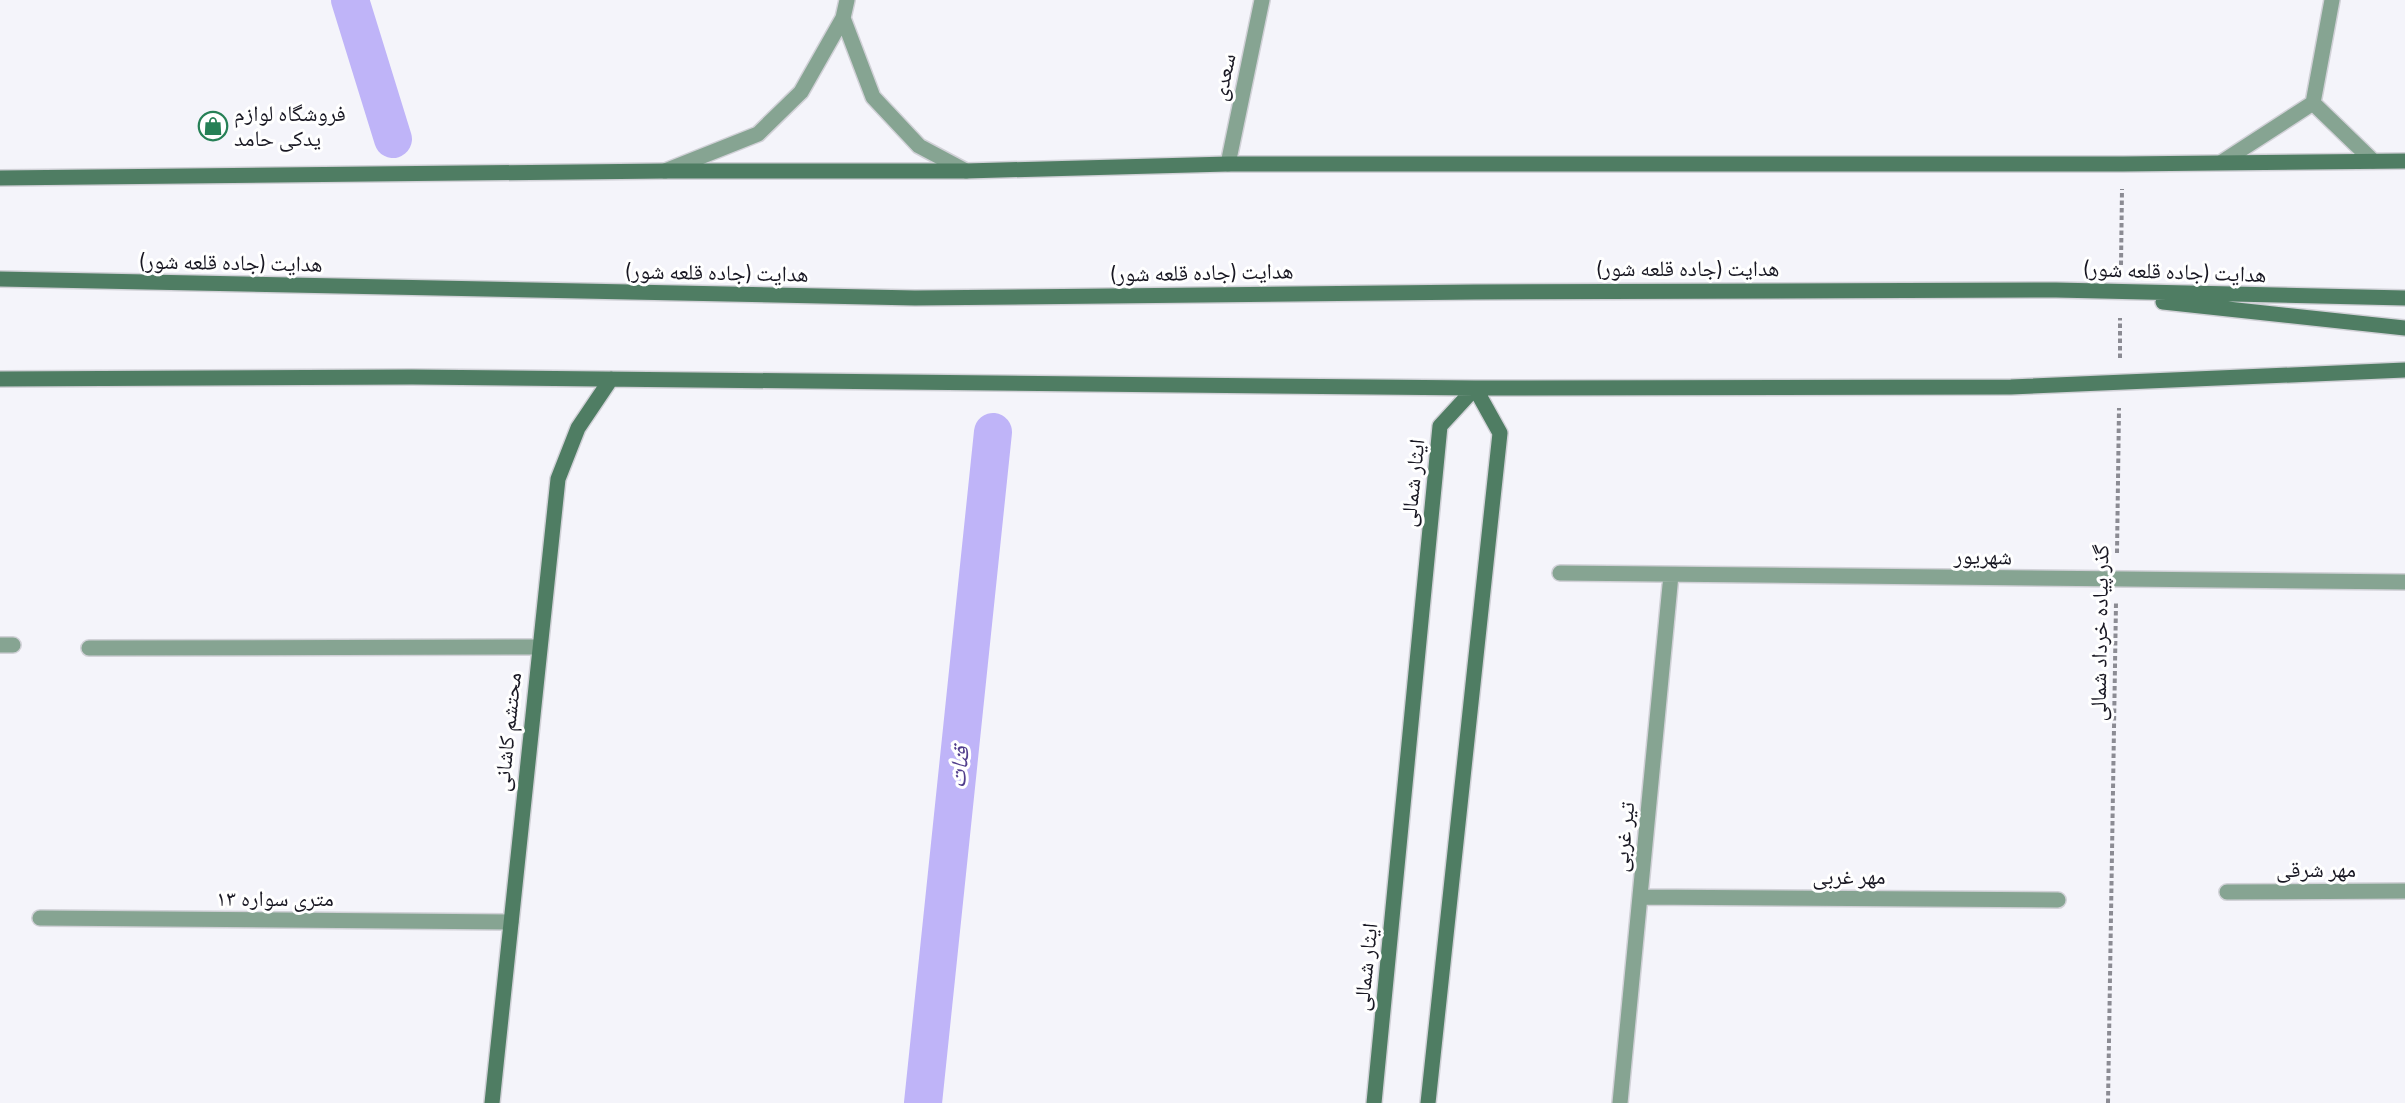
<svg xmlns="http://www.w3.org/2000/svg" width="2405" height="1103" font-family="'Titillium Web','Noto Naskh Arabic',sans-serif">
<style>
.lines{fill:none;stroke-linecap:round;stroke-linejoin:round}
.canal{stroke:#bfb4f8;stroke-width:38}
.street-casing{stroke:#d1d1d7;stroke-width:18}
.secondary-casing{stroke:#d1d1d7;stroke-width:18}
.path{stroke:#8b8b93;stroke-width:4;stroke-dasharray:4.5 3;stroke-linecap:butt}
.street{stroke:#86a492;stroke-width:15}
.secondary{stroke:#4f7d63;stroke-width:15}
.labels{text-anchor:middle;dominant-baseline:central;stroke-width:6;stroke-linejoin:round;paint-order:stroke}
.street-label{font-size:22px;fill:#181722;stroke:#fff}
.poi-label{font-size:22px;fill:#181722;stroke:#fff;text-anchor:start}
.water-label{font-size:24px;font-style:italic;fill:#513e8c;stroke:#fff}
</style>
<rect width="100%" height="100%" fill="#f4f4fa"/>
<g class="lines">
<path class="canal" d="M350,0L393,139
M923,1103L993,432"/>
<g class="street-casing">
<path id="street" d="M843,18L873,97L919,146L966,171
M2313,103L2332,0
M2313,103L2373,161
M2222,162L2313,103
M1228,164L1262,0
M665,171L758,134L801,92L843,18L847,0
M1560,573L2405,582
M0,645H13
M89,648L539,647
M2227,892L2405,891
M1640,897L2058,900
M40,918L511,922
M1620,1103L1671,575"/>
</g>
<g class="secondary-casing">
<path id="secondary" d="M0,178L664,171H966L1228,164H2123L2405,161
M0,279L915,298L1475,292L2056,290L2405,298
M2163,302L2405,328
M0,379L412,377L1475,388L2011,387L2405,370
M492,1103L558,479L578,428L611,379
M1374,1103L1440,426L1475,388L1500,433L1428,1103"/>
</g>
<path class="path" d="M2121,265L2122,189
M2120,358V318
M2117,553L2119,408
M2108,1103L2116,603"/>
<use href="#street" class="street"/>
<use href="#secondary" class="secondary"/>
</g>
<defs>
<g id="shop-ring" transform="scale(1.5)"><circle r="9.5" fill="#fff" stroke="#268056" stroke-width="1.5"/><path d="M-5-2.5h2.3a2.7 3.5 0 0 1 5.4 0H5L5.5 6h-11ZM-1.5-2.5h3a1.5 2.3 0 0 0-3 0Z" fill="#268056"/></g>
</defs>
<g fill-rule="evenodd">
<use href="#shop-ring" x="213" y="126"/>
</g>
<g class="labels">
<g class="street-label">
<text transform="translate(1223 77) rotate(-78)">سعدی</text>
<text transform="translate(231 262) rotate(1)">هدایت (جاده قلعه شور)</text>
<text x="1688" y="268">هدایت (جاده قلعه شور)</text>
<text transform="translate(2175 271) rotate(2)">هدایت (جاده قلعه شور)</text>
<text transform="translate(717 272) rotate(1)">هدایت (جاده قلعه شور)</text>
<text transform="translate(1202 272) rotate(-1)">هدایت (جاده قلعه شور)</text>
<text transform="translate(1412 483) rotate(-84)">ایثار شمالی</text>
<text transform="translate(1983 556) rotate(1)">شهریور</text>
<text transform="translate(2099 633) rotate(-89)">گذر پیاده خرداد شمالی</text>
<text transform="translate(507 732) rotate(-84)">محتشم کاشانی</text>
<text transform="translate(1623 837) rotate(-84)">تیر غربی</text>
<text x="2316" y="869">مهر شرقی</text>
<text x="1849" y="876">مهر غربی</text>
<text x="275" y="898">۱۳ متری سواره</text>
<text transform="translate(1365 967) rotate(-84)">ایثار شمالی</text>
</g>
<g class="poi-label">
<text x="234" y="113">فروشگاه لوازم<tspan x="234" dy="25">یدکی حامد</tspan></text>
</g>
<g class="water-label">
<text transform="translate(958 767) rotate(-84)">قنات</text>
</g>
</g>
</svg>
